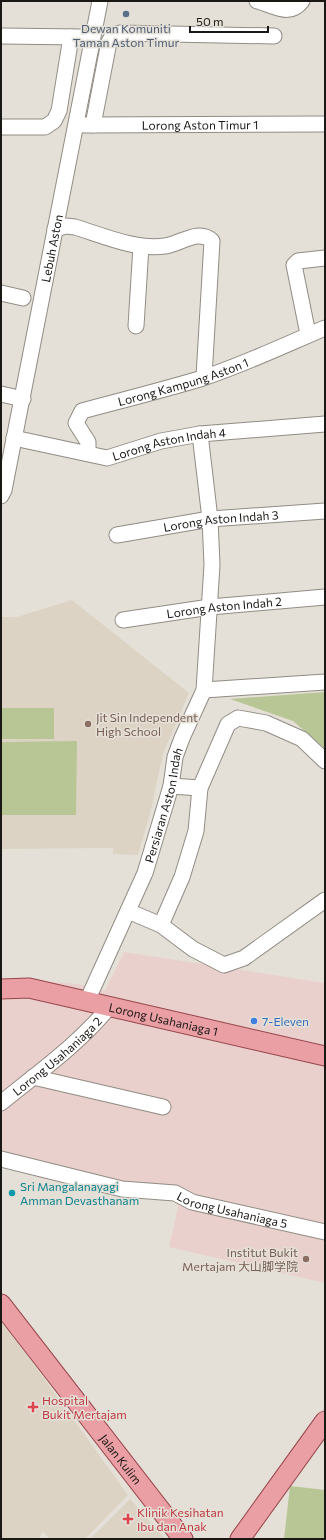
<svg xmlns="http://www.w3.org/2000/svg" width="326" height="1540" font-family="Commissioner,'Noto Sans SC',sans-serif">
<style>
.commercial{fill:#ead0cd}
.built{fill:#ddd3c4}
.green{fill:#b8c696}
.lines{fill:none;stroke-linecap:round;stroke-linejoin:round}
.minor-casing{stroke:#918c84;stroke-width:17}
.major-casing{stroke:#97464b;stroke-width:21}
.minor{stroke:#fff;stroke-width:15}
.major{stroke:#e99fa4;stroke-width:19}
.service-dot{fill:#5c6f8a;stroke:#e5e0d7;stroke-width:1.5}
.education-dot{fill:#8d6e63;stroke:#e5e0d7;stroke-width:1.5}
.shop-dot{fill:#3f7fe0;stroke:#e5e0d7;stroke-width:1.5}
.culture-dot{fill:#0f9aa8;stroke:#e5e0d7;stroke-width:1.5}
.health-dot{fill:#e0444e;stroke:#e5e0d7;stroke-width:1.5}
.labels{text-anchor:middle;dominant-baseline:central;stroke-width:3;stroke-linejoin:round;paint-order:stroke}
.service-label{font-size:12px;fill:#4e5e75;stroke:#e5e0d7}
.street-label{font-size:12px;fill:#1a1815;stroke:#e5e0d7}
.education-label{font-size:12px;fill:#785e54;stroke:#e5e0d7;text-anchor:start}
.shop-label{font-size:12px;fill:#366cbe;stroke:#e5e0d7;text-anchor:start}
.culture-label{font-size:12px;fill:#0d838f;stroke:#e5e0d7;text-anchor:start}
.health-label{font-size:12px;fill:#be3a42;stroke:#e5e0d7;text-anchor:start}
</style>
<rect width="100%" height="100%" fill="#e5e0d7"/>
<path class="commercial" d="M124,952L325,983V1283L169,1247L178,1207L175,1198L54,1179H44L1,1164V988L11,981H43L78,984L105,991Z"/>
<path class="built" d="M72,600L189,693L163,754L150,814L138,855L113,854V848L1,849V617H17Z
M1,1319L128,1495L85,1539H50L43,1532L38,1539H1Z
M130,1499L165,1539H90Z"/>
<path class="green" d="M325,692V749L293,721L230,699Z
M1,708H54V739H1Z
M77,741L76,815H1V742Z
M290,1486L325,1490V1539H284Z"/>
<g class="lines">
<g class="minor-casing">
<g id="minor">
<path d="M257,1C274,5 289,18 302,1"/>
<path d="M1,36L80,37"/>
<path id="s1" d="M84,125L325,124"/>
<path d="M93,125L109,42L112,36L120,33L274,36"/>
<path d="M1,127H45L54,121L59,111L71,37"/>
<path d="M55,229L66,226L75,227C104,236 135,250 165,246C180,244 199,228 212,241L204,377"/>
<path d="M1,293L23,298"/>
<path d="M136,326L141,246"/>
<path d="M308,334L294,265L298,261L325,258"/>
<path d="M1,394L23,399"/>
<path id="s2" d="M14,438L107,458L161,441L200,434L325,424"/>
<path id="s3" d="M88,453V442L76,423L82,411C123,400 163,390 203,378C245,364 285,345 325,328"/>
<path id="s4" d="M1,496L4,490L100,1"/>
<path id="s5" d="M117,535L210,519L325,511"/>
<path id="s6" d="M123,620L210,607L325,597"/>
<path d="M204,690L325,682"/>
<path d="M171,786L200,788"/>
<path d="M128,911L161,925L193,949L224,965L244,958L325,900"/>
<path d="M161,925L182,877L196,831L200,788L228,724L238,718L266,723L302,739L325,761"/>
<path id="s7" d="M87,1001L145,873L171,786L175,757L182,738L204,690L212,565L210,519L200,434"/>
<path d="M33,1077L163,1107"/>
<path id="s8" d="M1,1103C39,1072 79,1044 110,1006"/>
<path id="s9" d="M1,1159L122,1189L175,1193L192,1202L325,1232"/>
</g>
</g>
<g class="major-casing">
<g id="major">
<path id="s10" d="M1,989L29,988L325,1056"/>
<path id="s11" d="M1,1304L183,1539"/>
<path d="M240,1539L325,1421"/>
</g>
</g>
<use href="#minor" class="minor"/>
<use href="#major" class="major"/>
</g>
<circle class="service-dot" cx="126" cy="14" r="4"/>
<g class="education-dot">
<circle cx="88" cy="724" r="4"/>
<circle cx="306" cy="1259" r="4"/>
</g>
<circle class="shop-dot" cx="254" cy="1021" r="4"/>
<circle class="culture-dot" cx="12" cy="1193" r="4"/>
<g class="health-dot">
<path d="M31 1401h4v4h4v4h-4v4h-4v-4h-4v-4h4z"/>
<path d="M126 1513h4v4h4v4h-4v4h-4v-4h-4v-4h4z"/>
</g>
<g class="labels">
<g class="service-label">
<text x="126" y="28">Dewan Komuniti<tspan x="126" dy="14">Taman Aston Timur</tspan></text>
</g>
<g class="street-label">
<text stroke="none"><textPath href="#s1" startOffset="116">Lorong Aston Timur 1</textPath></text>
<text stroke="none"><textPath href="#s4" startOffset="253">Lebuh Aston</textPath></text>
<text stroke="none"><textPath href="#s3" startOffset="152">Lorong Kampung Aston 1</textPath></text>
<text stroke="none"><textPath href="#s2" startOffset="159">Lorong Aston Indah 4</textPath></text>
<text stroke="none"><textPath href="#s5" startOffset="105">Lorong Aston Indah 3</textPath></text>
<text stroke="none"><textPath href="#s6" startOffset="102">Lorong Aston Indah 2</textPath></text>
<text stroke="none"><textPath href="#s7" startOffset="211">Persiaran Aston Indah</textPath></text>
<text stroke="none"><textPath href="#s10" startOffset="166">Lorong Usahaniaga 1</textPath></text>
<text stroke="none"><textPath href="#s8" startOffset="73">Lorong Usahaniaga 2</textPath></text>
<text stroke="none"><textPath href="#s9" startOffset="238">Lorong Usahaniaga 5</textPath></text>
<text stroke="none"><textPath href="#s11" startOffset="196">Jalan Kulim</textPath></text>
</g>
<g class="education-label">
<text x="96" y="717">Jit Sin Independent<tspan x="96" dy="14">High School</tspan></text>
<text x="298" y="1252" text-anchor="end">Institut Bukit<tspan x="298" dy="14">Mertajam 大山脚学院</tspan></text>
</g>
<g class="shop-label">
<text x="262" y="1021">7-Eleven</text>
</g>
<g class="culture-label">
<text x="20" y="1186">Sri Mangalanayagi<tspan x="20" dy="14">Amman Devasthanam</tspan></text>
</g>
<g class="health-label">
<text x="42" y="1400">Hospital<tspan x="42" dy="14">Bukit Mertajam</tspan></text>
<text x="137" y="1512">Klinik Kesihatan<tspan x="137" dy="14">Ibu dan Anak</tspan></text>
</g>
</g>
<rect width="326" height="1540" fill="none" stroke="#1a1815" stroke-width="4"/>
<path d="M190 26v6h78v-6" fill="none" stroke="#1a1815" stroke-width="2"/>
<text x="196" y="26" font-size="12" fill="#1a1815" stroke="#e5e0d7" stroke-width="3" paint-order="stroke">50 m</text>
</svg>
